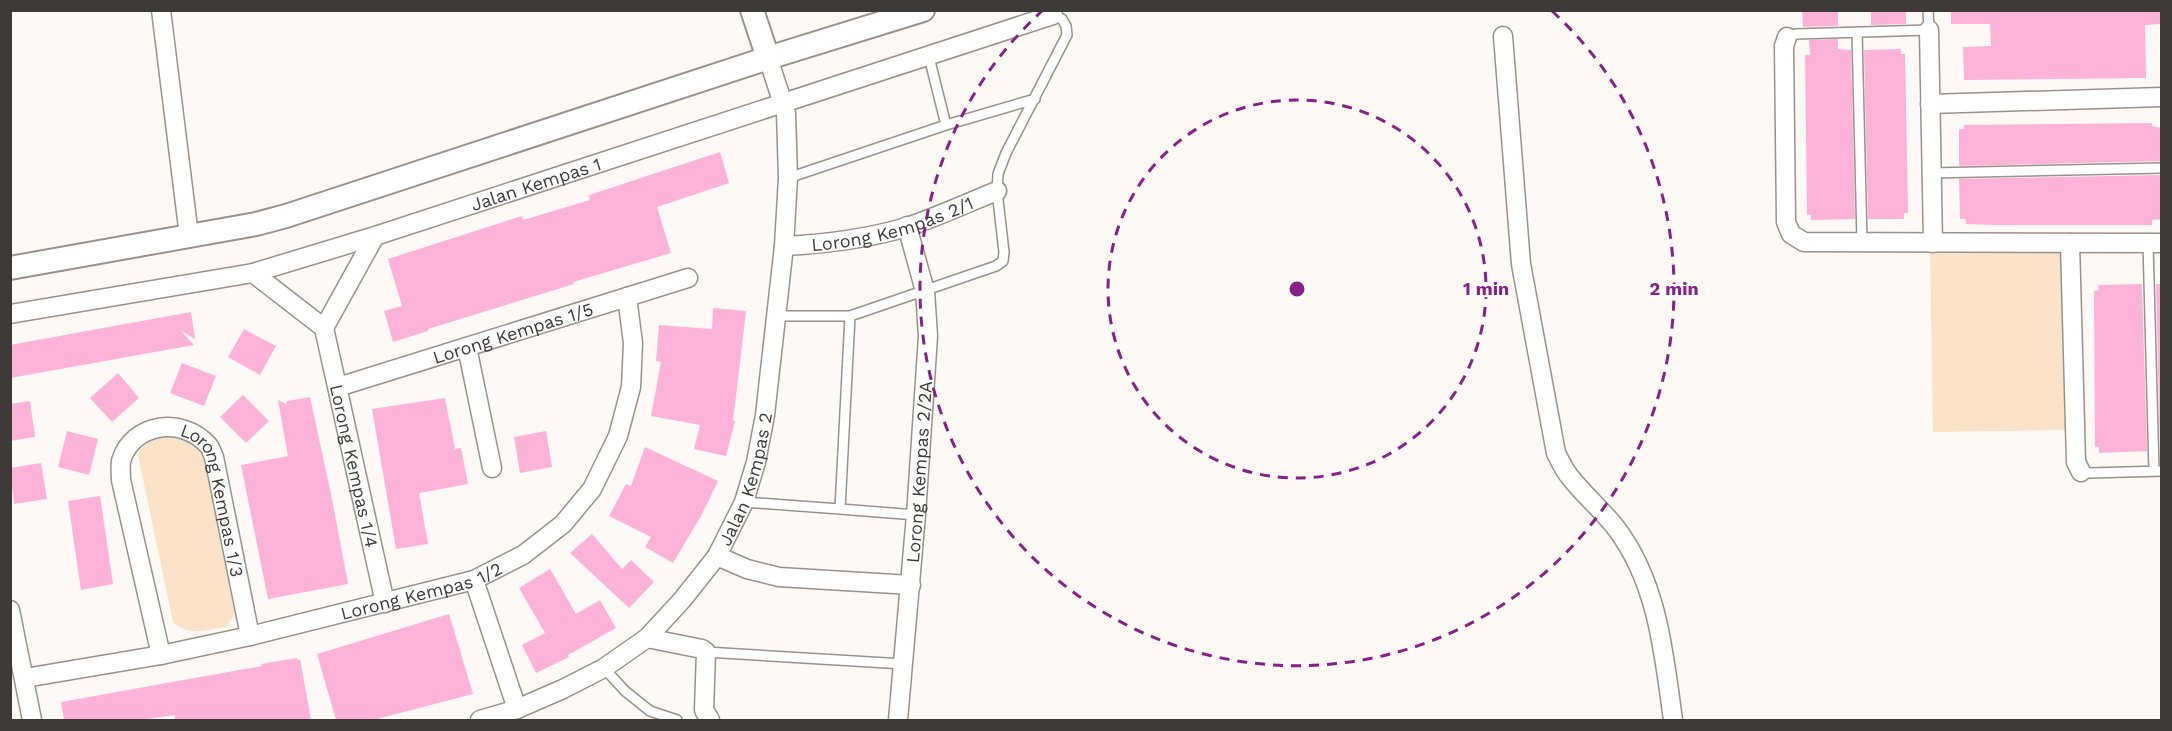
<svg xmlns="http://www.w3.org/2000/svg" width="2172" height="731" font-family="'Work Sans',sans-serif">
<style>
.green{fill:#fae3c9}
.building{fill:#fdb2d7}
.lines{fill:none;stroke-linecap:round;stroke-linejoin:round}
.service-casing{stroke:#98928c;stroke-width:12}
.minor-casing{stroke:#98928c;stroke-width:21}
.tertiary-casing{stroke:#98928c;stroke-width:26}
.service{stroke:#fff;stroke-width:9}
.minor{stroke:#fff;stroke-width:18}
.tertiary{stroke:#fff;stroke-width:22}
.ring{fill:none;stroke:#872088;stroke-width:3;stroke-dasharray:10 8}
.labels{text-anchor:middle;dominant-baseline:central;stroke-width:4.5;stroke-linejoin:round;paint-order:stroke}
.street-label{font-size:18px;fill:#3d3a38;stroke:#fff}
.centre{fill:#872088;stroke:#fff;stroke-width:3}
.ring-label{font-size:18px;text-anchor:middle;font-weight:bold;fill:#872088;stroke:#fff;stroke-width:4.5;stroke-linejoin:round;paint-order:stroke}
</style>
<rect width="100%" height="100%" fill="#fef9f4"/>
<path class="green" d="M2063,250L2067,430L1933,432L1930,252Z
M181,429L202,447L235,614L226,627C207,630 188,637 173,622L138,455L152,432Z"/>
<path class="building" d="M1802,10H1838V26L1803,27Z
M1871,10H1906V24L1871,25Z
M1951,10H2162V24L2145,25L2146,78L1964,80L1963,47L1991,46L1990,24H1951Z
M1838,39V49L1851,50L1855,219L1811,220V215H1807L1805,55H1810L1809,40Z
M1901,49V54H1905L1908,213H1904V219H1868L1864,50Z
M2152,123V126L2162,128V161L1959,166V129H1964V125Z
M720,152L729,183L657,207L671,253L573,282L574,284L428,329V331L393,342L384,311L402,306L388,259L522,216L523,220L590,200L589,195Z
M2162,175V219L2152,220V225H1994L1966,224V219H1960L1959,179Z
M2142,284L2147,451L2099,453V447H2095L2094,291L2099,290L2098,285Z
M2156,284H2162V451H2160Z
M713,308L746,311L733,421H735L726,456L694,449L700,425L651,416L661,362L656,361L659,325L712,329Z
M191,312L195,339L181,331L194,345L10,378V345Z
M244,329L276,346L260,375L228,357Z
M182,363L216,376L204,406L170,393Z
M118,373L139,398L112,422L90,398Z
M243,395L269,421L246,443L220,417Z
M310,397L332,499L348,584L268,599L241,465L288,456L278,400L286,404L287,401Z
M445,398L455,449L461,448L468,484L419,493L428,544L396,549L372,409Z
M30,401L35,437L10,441V404Z
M67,431L98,439L89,475L58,467Z
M546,431L552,467L520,473L514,437Z
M645,447L718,481L701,516L673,563L645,547L651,537L609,516L626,484L631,486Z
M41,463L47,499L14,504L10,468Z
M100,496L113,584L81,590L68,501Z
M592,534L622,569L631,560L654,582L629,608L570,553Z
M550,569L576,614L600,600L616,628L568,655L569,657L536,673L522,645L545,633L519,588Z
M449,614L473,694L373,720H336L317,654Z
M297,658L298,660L300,659L311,720H175V715L141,720H64L61,702L262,666L261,664Z"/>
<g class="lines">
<g class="service-casing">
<path id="service" d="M1857,32L1862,242
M1787,37L1796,34L1929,30L1928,10
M929,57L946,125
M1932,173L2162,168
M788,178L946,125L1035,99
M2148,243L2154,471
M777,316H850L996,266L1003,261L1004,252L997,191L998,174L1006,153L1067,35L1066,26L1062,19L1053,15
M850,316L840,509L916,515
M2081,472L2090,473L2162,471
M744,502L840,509
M706,652L904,664
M604,668L625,691L650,711L677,720"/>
</g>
<g class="minor-casing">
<g id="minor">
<path d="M161,10L189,236"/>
<path d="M1929,30L1933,243"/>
<path d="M1503,36L1521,264L1556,453C1560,461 1564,470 1570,477C1584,495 1602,510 1616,528C1658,583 1664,655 1673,720"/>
<path d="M1787,37L1784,46L1786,222L1791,234L1804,242L2162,243"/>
<path d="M1930,104L2162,97"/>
<path d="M2070,243L2076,462L2081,472"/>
<path id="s1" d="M784,246C826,244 866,239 907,227C937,217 967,203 997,191"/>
<path id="s2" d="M253,273L324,328L385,603"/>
<path id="s3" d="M10,314L253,273L375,236L1053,15"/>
<path d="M324,328L375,236"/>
<path d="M467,347L492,468"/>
<path id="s4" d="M338,387L688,278"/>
<path d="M717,556L747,569L779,577L911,585"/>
<path d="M474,580L517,709"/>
<path d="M10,610L32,720"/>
<path d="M647,638L702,649L706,652L704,710L710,720"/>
<path id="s5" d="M161,655L121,480C121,474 120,467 121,461C132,423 182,416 208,445C211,448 212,454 214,457L250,636"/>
<path id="s6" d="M25,678L161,655L250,636L474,580L523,555L563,524L592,489L618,436L631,387L633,343L627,297"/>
<path id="s7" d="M480,720L517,709L563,689L604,668L647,638L682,600L717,556L744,502L756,462L765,415L784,246L788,178L786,113L768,58"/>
<path id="s8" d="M898,720L916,515L928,336L925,291L907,226"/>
</g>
</g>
<g class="tertiary-casing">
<path id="tertiary" d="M752,10L768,58
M10,268L256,224L286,216L768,58L923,10"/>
</g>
<use href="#service" class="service"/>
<use href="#minor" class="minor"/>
<use href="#tertiary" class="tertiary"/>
</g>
<g class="ring">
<circle cx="1297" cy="289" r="189"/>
<path d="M1552 11A377 377 0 1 1 1042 11"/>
</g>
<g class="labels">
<g class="street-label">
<text stroke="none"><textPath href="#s3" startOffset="543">Jalan Kempas 1</textPath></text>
<text stroke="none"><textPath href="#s1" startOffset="111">Lorong Kempas 2/1</textPath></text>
<text stroke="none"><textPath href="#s4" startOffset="183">Lorong Kempas 1/5</textPath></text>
<text stroke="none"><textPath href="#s2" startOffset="231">Lorong Kempas 1/4</textPath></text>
<text stroke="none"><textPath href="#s8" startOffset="249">Lorong Kempas 2/2A</textPath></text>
<text stroke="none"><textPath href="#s7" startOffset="378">Jalan Kempas 2</textPath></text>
<text stroke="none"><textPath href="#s5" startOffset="358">Lorong Kempas 1/3</textPath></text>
<text stroke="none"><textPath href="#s6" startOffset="406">Lorong Kempas 1/2</textPath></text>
</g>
</g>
<circle cx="1297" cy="289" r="9" class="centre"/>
<g class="ring-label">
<text x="1486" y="295">1 min</text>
<text x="1674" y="295">2 min</text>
</g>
<rect width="2172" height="731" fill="none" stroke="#3d3a38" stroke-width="24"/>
</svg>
